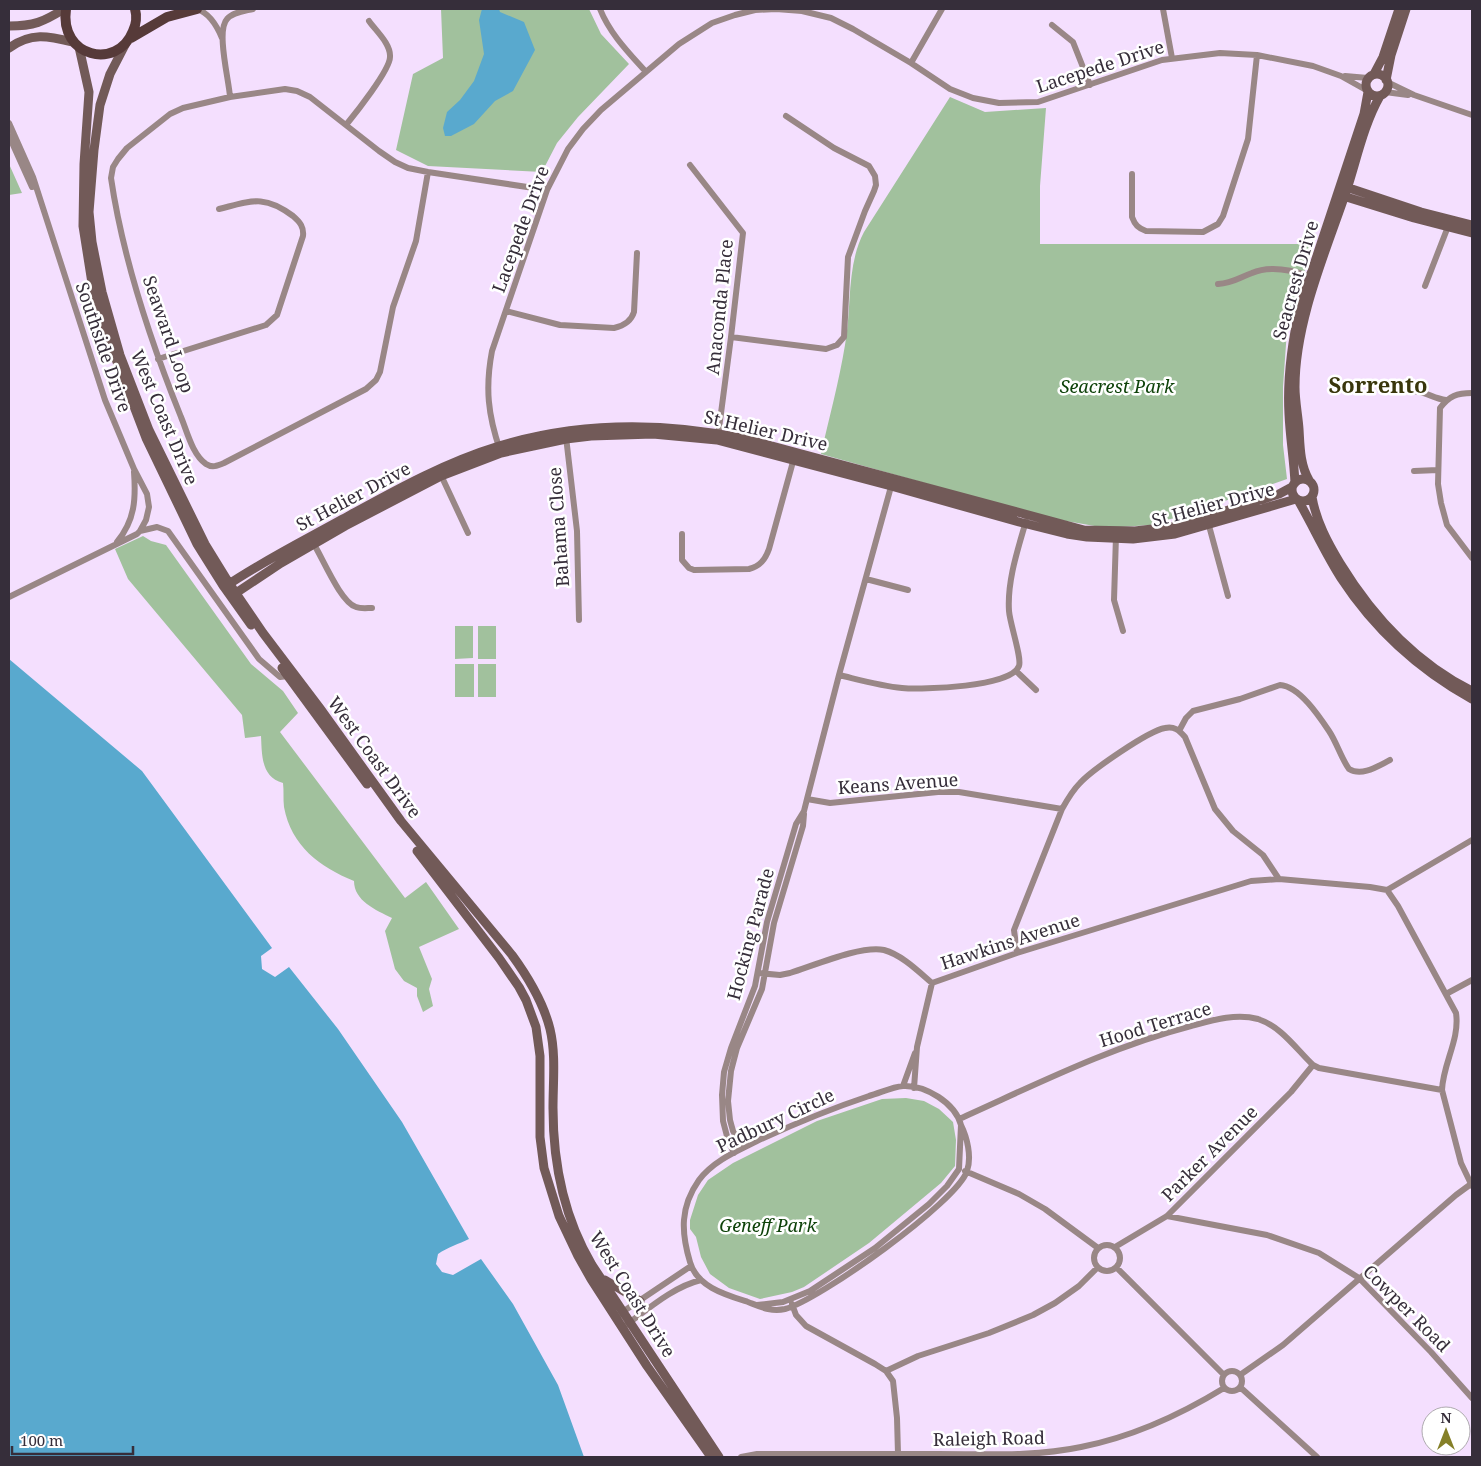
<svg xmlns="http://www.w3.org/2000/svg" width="1481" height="1466" font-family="'Noto Serif',serif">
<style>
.green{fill:#a1c19d}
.water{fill:#59a9ce}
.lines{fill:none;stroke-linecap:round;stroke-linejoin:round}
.street{stroke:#998786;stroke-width:6}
.secondary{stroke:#725a58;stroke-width:9}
.primary{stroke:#563a39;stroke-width:10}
.labels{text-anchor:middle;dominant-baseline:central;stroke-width:5;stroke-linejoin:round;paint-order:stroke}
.street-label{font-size:18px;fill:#362e3a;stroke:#fff}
.park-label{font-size:18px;font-style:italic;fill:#0e4209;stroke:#fff}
.district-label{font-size:22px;font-weight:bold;fill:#39360c;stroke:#fff}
</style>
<rect width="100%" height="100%" fill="#f4dffe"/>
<path class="green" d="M441,9H589L601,34L629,64L578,117L557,143L542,172L428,166L396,150L413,74L443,58Z
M950,97L985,112L1046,108L1040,186V244H1313L1287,330L1283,387V445L1287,479L1188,514L1150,525L1106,528L1049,518L821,454C829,418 839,382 845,345C852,308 846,266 864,232Z
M9,164L22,193L9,195Z
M143,536L151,541L166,545L251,664L283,691L298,713L280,732L405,898L426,882L459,929L419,947L432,979L429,989L433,1006L423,1012L417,996V988L404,981L395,969L385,931L392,918C376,910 354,901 354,881C320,867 291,846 284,807C283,799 284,791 283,783C261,777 262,755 261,736L245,738L242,715L128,579L115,549Z
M455,626H473V658L455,659Z
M478,626H496V659H478Z
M474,664V697H455V664Z
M478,664H496V697H478Z
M906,1098L924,1101L939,1109L953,1122L956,1140L955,1166L941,1183L869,1243L804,1287L792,1292L760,1299L729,1288L710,1274L701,1257L696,1237L690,1229V1220L698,1195L708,1180L733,1163L817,1121L882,1099Z"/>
<path class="water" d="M482,9H499L500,12L524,22L535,50L513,91L495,101L474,124L451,136H445L443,128L447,112L460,100L474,81L484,54L479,20Z
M9,659L142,771L272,948L261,956L262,969L275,977L289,967L338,1029L402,1122L469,1239C459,1244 448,1247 438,1254L436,1264L442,1272L453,1275L481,1259L513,1304L558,1385L584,1457H9Z"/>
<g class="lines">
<path class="street" d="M197,9C209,13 217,26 222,38
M600,9C610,34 629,53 646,72
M1163,9L1172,58
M1052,25L1073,42L1090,85
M911,63L942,9
M1345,76L1368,78
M1387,82L1414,95L1472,115
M1385,92L1408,95
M230,97C229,80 216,31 227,19C233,12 245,11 253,9
M9,123L33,177L105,400L134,469L147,494L149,507L146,520L140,531L137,534L9,597
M346,125C355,114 390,70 390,57C391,44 376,31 369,21
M9,136L32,187
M690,165L743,233L731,337L718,436
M428,172L416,241L393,307L380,372L376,380L366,389L224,463C217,466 212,468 206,464C192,454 187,431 181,417C150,340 123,260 111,178L113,167L118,159L127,148L170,114L183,108L230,97L285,89L297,91L310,97L379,151L395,162L408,168L428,172L547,190
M1132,174V217C1135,225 1138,228 1146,231L1203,232L1218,224L1223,216L1248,139L1257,55
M1218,284C1233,283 1238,278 1252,273C1270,265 1292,270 1310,276
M1425,286L1449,224
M506,311L560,325L614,328C623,326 631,322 634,312L637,253
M731,337L826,349L837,345L844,337L848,257L865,211L874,191L876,185L875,176L869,166L834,148L786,116
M158,359L266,325L277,315L303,236C304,227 300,222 293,216C264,194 251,201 219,209
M1380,389C1393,390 1407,390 1420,392C1429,394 1436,399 1446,400
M1472,393C1457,393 1449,396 1440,408L1438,484L1441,503L1447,525L1472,558
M566,437L577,531L579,620
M500,450C488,415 485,388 492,351L547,190L568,149L583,129L601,110L679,44L712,23L735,15L755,10L776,9L802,11L831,18L853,29L911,63L950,89L973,98L999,103L1038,102L1162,60L1220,53L1257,55L1313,66L1341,76L1366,90
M1414,471L1438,470
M440,473L468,533
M1208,522L1228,596
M140,531L157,527L168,531L259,659L280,677L288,676
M682,534V560L689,568L694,570L749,569C760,566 765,560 769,549L794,458
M1116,536L1114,600L1123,631
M312,541C322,556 340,602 356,607C361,609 367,608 372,608
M117,542C135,520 136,499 134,472
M866,579L908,590
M1016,671L1036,690
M839,675C860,680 881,686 902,688C922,690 1012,687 1019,666C1022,658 1010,624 1009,611C1007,581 1018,549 1026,521
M1179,731L1186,718L1193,711L1240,699L1280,685C1299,686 1319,716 1329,731C1337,743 1341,758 1349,769C1362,777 1378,766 1390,760
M807,799L830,803L938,792H959L1062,809C1067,800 1072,791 1080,783C1092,770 1148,731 1165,728C1174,726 1179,730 1185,737L1215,809L1233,831L1263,855L1279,879L1370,887L1387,890L1398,906L1456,1013C1460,1040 1443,1063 1442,1090L1461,1163L1472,1186
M1387,890L1472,840
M1017,953L1014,930L1062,809
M758,973L780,975L790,973C813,966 861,945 884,950C902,955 918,971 932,983L1017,953L1251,881L1279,879
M1446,994L1472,980
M903,1086L915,1053
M914,1088L917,1047L932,983
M959,1119C1035,1085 1110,1047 1191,1026C1213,1020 1236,1013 1258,1019C1282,1027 1296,1049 1313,1065L1319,1068L1442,1090
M743,1148L733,1131L730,1120L728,1101L731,1071L737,1048L762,989L774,923L803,826L804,814
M734,1153L728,1140L723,1121L722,1095L724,1072L731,1048L755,986L767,922L796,824L804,811L807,799L839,675L892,483
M965,1171L1019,1194L1045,1209L1098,1248
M1167,1216L1267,1235L1319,1253L1359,1278L1431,1352L1472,1398
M1094 1258a13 13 0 1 1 26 0a13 13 0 1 1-26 0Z
M1115,1247L1167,1216L1291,1092L1313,1065
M1116,1267L1224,1375
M792,1304L796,1315L806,1326L875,1364L886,1371L893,1381L897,1418L898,1454
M757,1305L783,1302L810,1291L875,1248L929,1204L947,1186L959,1169L961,1125C955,1103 926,1085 903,1086C892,1087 880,1093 869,1096C830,1109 794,1124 757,1141C737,1151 713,1161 699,1180C680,1207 681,1232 690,1262C697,1287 726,1295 748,1302C761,1307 771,1312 785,1309C819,1300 957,1202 967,1171C972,1157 967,1137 961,1125
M615,1317L691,1266
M622,1328C646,1311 672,1287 701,1280
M886,1371L918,1356L989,1333L1033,1315L1055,1303L1079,1286L1098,1267
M1222 1381a10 10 0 1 1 20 0a10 10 0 1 1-20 0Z
M1240,1375L1283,1345L1456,1195L1471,1184
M1240,1387L1317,1457
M741,1457L757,1454C817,1454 878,1454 938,1454C986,1454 1034,1457 1081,1447C1132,1437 1180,1415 1224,1388"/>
<path class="secondary" d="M9,26C34,26 43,22 64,9
M125,45L110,74L100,105L94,150L89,212L92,242L102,292L120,355L149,430L205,544L229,583L263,633L319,707L401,821L512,955C528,977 543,1001 550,1029C556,1054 553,1082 553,1108C553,1164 563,1216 592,1265L719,1457
M79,47L89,92L84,164L83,226L92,283L109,341L146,438L197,544L224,587L251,625
M9,48C31,32 48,36 73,42
M1366 85a11 11 0 1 1 22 0a11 11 0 1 1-22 0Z
M1374,74L1383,57L1399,9
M1386,80L1391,55L1406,9
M1343,186L1421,212L1472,225
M1340,195L1414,218L1472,233
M1292 490a11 11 0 1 1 22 0a11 11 0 1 1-22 0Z
M1309,480C1300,465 1300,446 1299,429C1298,415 1295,401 1295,387C1295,321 1326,251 1347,189C1357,158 1364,124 1380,96
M1295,483C1294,460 1290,437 1289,414C1287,378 1292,342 1300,307L1364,114L1368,92
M1312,497C1316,521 1328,543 1340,563C1373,617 1416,663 1472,691
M1298,500C1313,526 1325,553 1341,578C1375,630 1418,669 1472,699
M226,586C263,561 303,541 341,520C392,492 443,463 499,446C579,422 664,422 746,439L1084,530L1135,531L1178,526L1279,494L1292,487
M233,595L281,563L345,526L441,476L501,453L566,439L591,436L653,434L717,440L891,486L1019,522L1067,534L1087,537L1133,539L1175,534L1296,499
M282,668L367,784
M417,851L499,958L519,987L526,1000L536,1027L540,1056V1137L544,1168L559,1216L578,1256L591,1279L647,1366L711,1457
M605,1280L640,1301"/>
<path class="primary" d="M66,9C59,57 117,71 133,31C136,25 137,16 135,9
M131,38L167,17L197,9"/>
</g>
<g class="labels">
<g class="street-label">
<text transform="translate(1100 66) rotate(-18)">Lacepede Drive</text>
<text transform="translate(520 229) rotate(-70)">Lacepede Drive</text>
<text transform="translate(1295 280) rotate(-74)">Seacrest Drive</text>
<text transform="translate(719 307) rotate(-84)">Anaconda Place</text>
<text transform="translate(169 334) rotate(71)">Seaward Loop</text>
<text transform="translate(104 347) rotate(71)">Southside Drive</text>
<text transform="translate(165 417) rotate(67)">West Coast Drive</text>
<text transform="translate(766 430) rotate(13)">St Helier Drive</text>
<text transform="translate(353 496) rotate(-28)">St Helier Drive</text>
<text transform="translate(1213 504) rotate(-15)">St Helier Drive</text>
<text transform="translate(558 527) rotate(-94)">Bahama Close</text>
<text transform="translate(375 757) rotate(54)">West Coast Drive</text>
<text transform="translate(898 783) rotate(-4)">Keans Avenue</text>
<text transform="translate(750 934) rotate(-75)">Hocking Parade</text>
<text transform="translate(1010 941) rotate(-18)">Hawkins Avenue</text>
<text transform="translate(1155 1024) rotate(-17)">Hood Terrace</text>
<text transform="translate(775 1120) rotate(-25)">Padbury Circle</text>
<text transform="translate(1209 1153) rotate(-45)">Parker Avenue</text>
<text transform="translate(633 1294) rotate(58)">West Coast Drive</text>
<text transform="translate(1407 1308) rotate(45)">Cowper Road</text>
<text transform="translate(989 1438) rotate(-1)">Raleigh Road</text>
</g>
<g class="park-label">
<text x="1117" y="386">Seacrest Park</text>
<text x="768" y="1225">Geneff Park</text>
</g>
<g class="district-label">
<text x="1378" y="384">Sorrento</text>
</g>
</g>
<rect width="1481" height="1466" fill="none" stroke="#362e3a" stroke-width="20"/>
<g transform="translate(1446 1431)"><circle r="24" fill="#ffffff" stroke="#afabb0"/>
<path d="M0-4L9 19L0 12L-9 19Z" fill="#858028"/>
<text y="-8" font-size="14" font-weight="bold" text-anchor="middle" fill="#362e3a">N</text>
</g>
<path d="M12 1446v8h121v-8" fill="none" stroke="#362e3a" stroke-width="2.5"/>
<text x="20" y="1446" font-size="15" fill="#362e3a" stroke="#ffffff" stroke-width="4" paint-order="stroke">100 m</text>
</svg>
